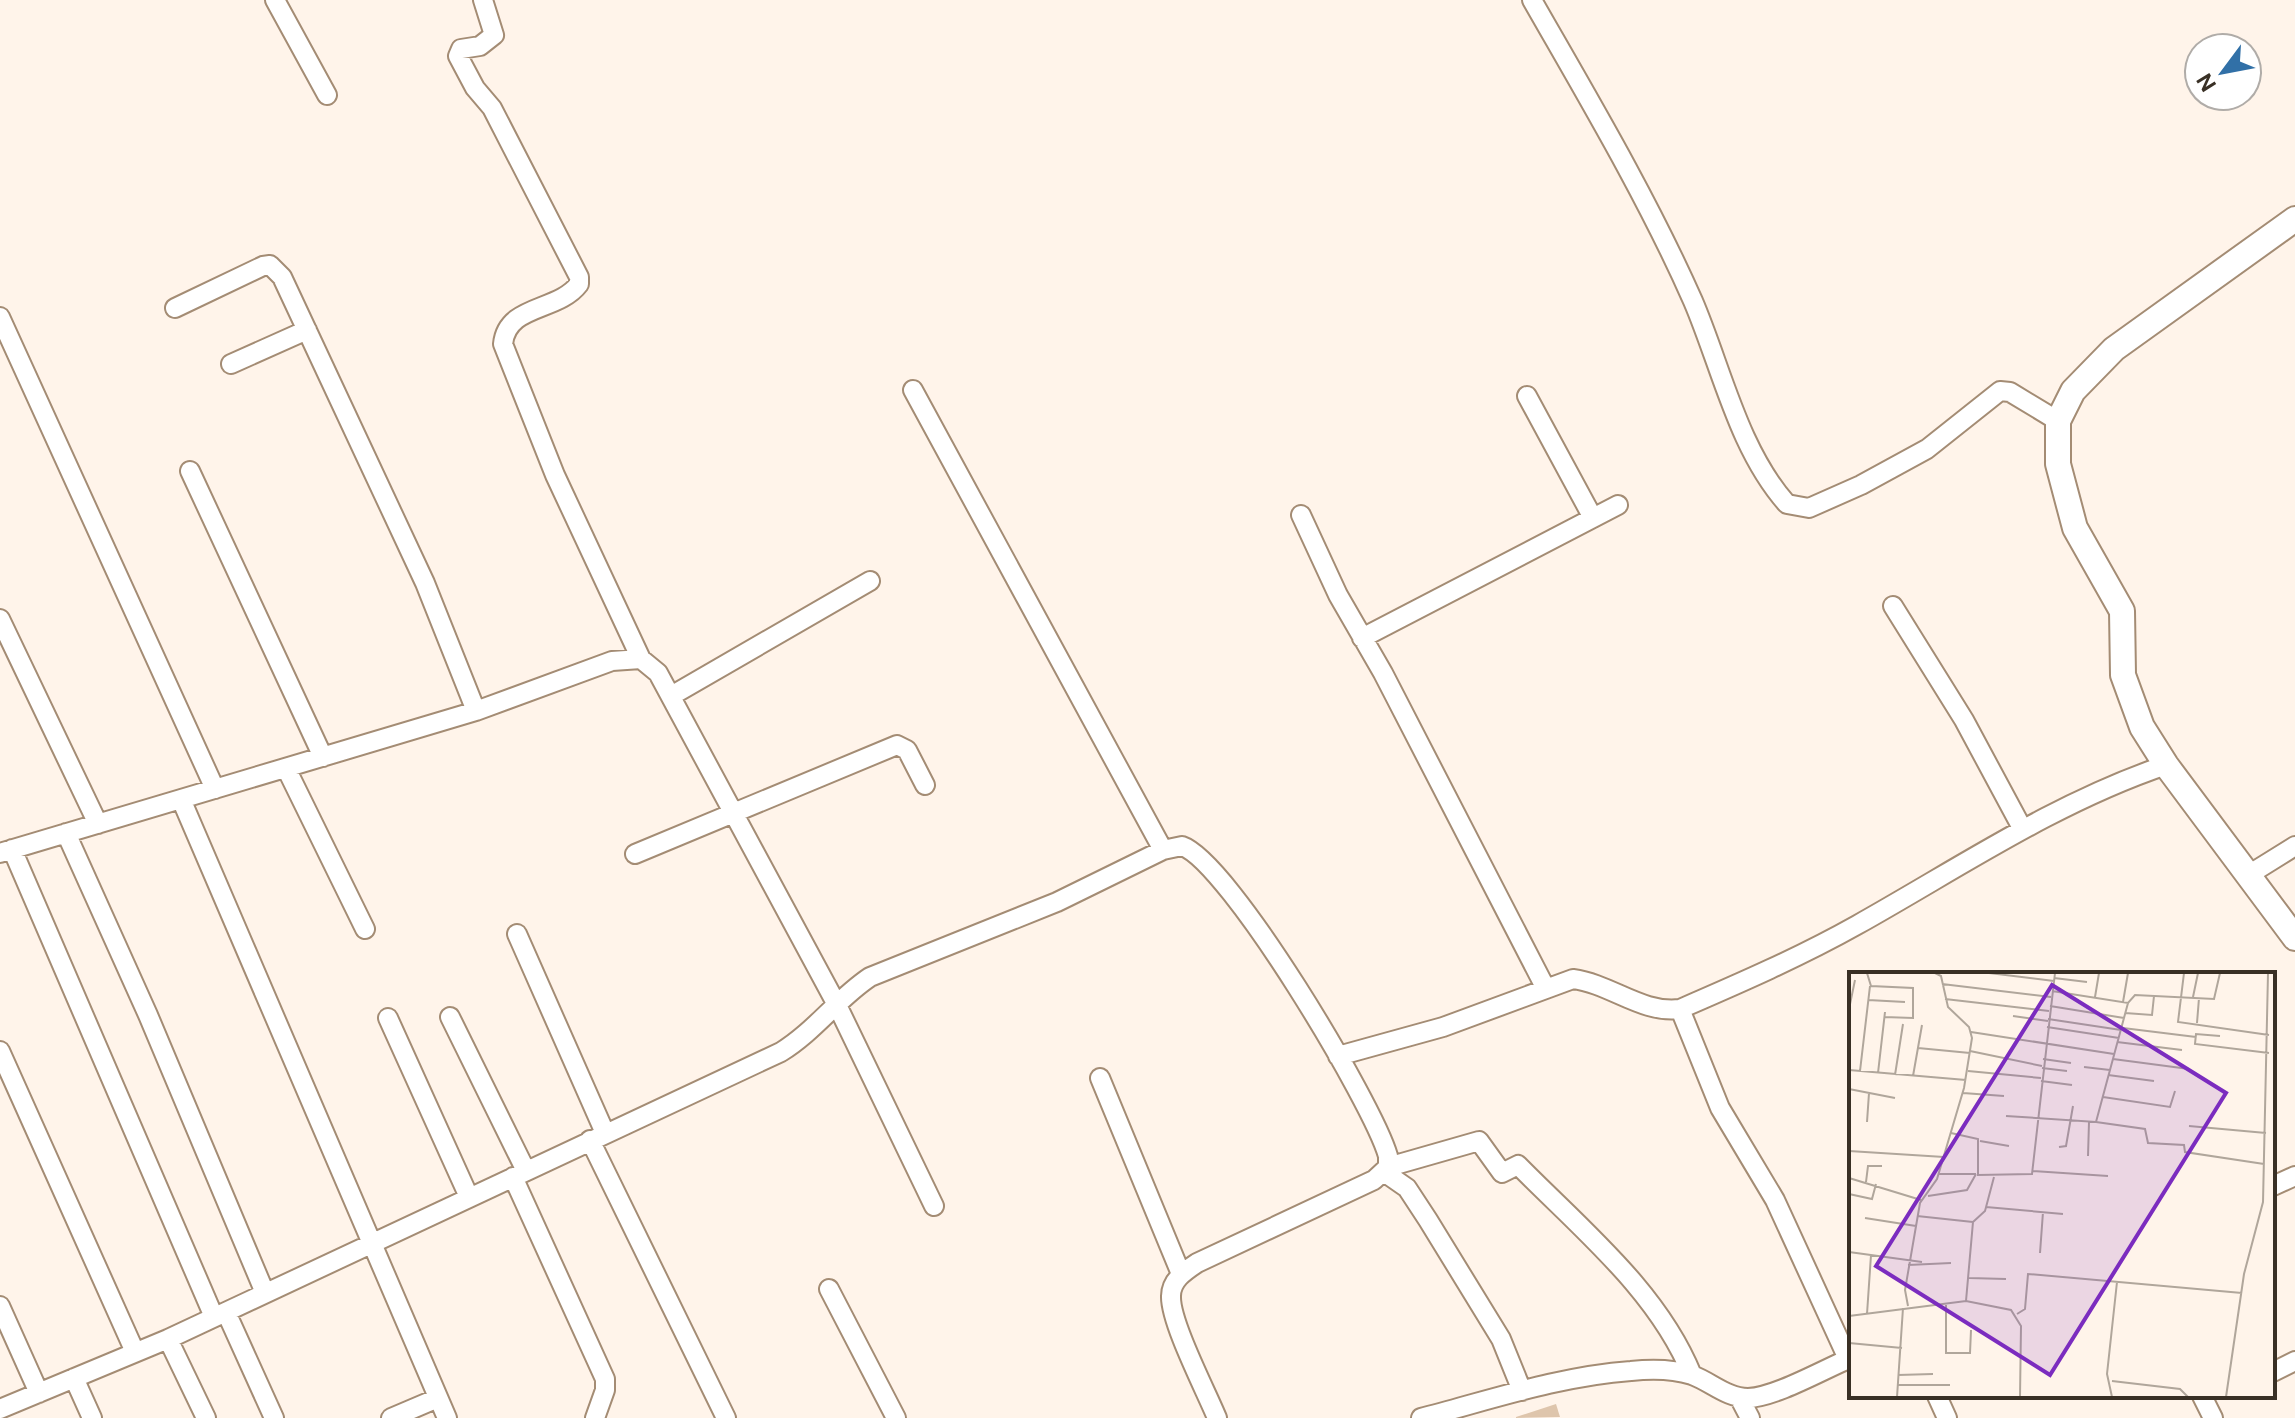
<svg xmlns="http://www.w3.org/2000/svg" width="2295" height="1418" font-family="'DM Sans',sans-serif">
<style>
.building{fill:#dec5ac}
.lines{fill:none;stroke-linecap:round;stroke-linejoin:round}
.street-casing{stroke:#a48c74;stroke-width:22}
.secondary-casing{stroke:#a48c74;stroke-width:28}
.street{stroke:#fff;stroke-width:18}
.secondary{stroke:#fff;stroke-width:24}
.inset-road{fill:none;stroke:#b0a69b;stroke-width:2}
.view{fill:#7b2cbf;fill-opacity:0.15;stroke:#7b2cbf;stroke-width:4}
.inset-edge{fill:none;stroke:#393025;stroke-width:4}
</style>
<rect width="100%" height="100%" fill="#fff4ea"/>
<path class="building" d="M1556,1404L1560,1417L1516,1418V1417Z"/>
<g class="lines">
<g class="street-casing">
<path id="street" d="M275,0L327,95
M483,0L494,35L480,46L461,49L458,56L475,88L492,108L579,277V284C558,312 507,304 503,344L555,475L641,659
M1532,0C1588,98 1647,197 1693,301C1721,366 1738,449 1787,504L1809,508L1861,485L1927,449L2000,391L2010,392L2058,421
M175,308L263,266L270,265L282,277L425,583L476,711
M0,317L215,789
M231,364L307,330
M913,390L1163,850
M1527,396L1593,518
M190,471L323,757
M1301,515L1338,595L1383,673L1545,987
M1893,606L1964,720L2022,828
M0,619L98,824
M1362,638L1618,505
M671,696L870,581
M286,768L365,929
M181,799L447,1418
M66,833L148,1015L265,1293
M12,849L214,1317
M0,853L476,711L612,661L641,659L658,673L837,1005L934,1206
M635,854L897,745L907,750L925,785
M2250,874L2295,846
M517,934L605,1133
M1680,1009L1720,1108L1775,1200L1848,1359
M450,1017L526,1171
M388,1018L469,1197
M0,1051L135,1352
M1338,1056L1443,1027L1573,979C1611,984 1642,1014 1680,1009C1740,983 1800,957 1857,925C1959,868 2054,803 2166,765
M1100,1078L1181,1274
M590,1140L726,1418
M1388,1167L1479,1141L1502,1173L1518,1165C1581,1229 1658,1291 1692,1375
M1384,1172L1407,1188L1428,1220L1501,1339L1522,1391
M513,1177L605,1379V1390L595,1418
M2273,1186L2295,1176
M829,1289L896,1418
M0,1306L39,1393
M226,1312L274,1418
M168,1339L206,1418
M2273,1372L2295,1361
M74,1378L92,1418
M1937,1396L1947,1418
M2202,1396L2213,1418
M1739,1397L1750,1418
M0,1409L168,1339L781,1052C815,1031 837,999 870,977L1057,902L1163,850L1182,846C1229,862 1373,1103 1388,1156V1167L1374,1180L1197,1263C1185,1271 1171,1280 1171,1296C1170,1322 1206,1391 1217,1418
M391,1418L438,1398
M1421,1418C1490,1400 1560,1376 1631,1371C1650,1369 1673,1369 1692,1375C1711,1382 1727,1398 1748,1398C1776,1397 1824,1369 1851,1358"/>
</g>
<g class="secondary-casing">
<path id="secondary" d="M2295,219L2114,349L2073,391L2058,421V464L2075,528L2122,611L2123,675L2142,727L2166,765L2295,938"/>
</g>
<use href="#street" class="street"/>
<use href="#secondary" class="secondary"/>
</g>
<g transform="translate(1849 972)">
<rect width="426" height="426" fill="#fff4ea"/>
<path class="inset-road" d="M18,1L22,14L64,16V46L35,45M140,1L205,9M335,1L329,50L420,63M205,6L238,10M93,12L202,25M203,19L279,31L286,23L365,27L371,1M246,25L250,1M344,25L349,1M96,27L200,39M19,28L56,30M274,30L279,1M201,34L275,46M0,37L6,8M276,41L303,43L305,24M164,44L199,49M199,47L272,58M348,51L350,26M198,55L270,66M274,56L347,65M122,60L265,82M371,64L347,62L346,72L420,81M268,70L333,78M69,76L121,81M121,79L193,94M194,87L222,91M264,87L340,97M235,95L261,98M193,96L218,99M0,98L117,108M11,99L21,14M119,99L192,106M29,101L36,40M46,103L54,52M259,103L305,109M64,104L73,53M192,109L223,113M0,117L46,126M114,121L155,124M254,125L321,135L326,119M157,144L247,150L279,31M18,150L20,121M247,150L296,157L299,171L335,173L336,180L415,192M340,154L417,161M102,161L129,167V203L183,202L206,1M131,169L160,174M210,175L217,174L224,134M0,179L95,185M239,184L240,150M184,199L259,204M90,202H127M0,206L72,228M17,210L19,194H33M0,222L23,227L27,212M79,224L118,218L127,202M137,235L214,242M68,244L124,250M16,246L67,254M0,280L73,290M191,281L194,240M59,293L102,291M120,306L157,307M117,329L124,250L136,239L145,205M97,331V381H121L122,358M59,334L56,318L71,231L88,207L115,116L123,66L120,55L99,35L92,4L86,1M18,342L22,283M168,342L176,337L179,302L393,321M0,344L117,329L162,338L172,354L171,425M0,371L53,376M49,403L84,402M263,409L331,417L339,425M48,413H101M48,425L54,336M263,425L258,402L268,310M377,425L395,302L414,230L419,1"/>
<path class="view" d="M203,13L377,121L201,403L27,294Z"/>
<rect width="426" height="426" class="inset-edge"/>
</g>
<g transform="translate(2223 72) rotate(238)"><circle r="38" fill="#ffffff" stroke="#b0aca8" stroke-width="2"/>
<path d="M0-6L14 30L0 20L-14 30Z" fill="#3170a7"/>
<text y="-12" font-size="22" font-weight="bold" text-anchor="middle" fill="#393025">N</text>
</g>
</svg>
